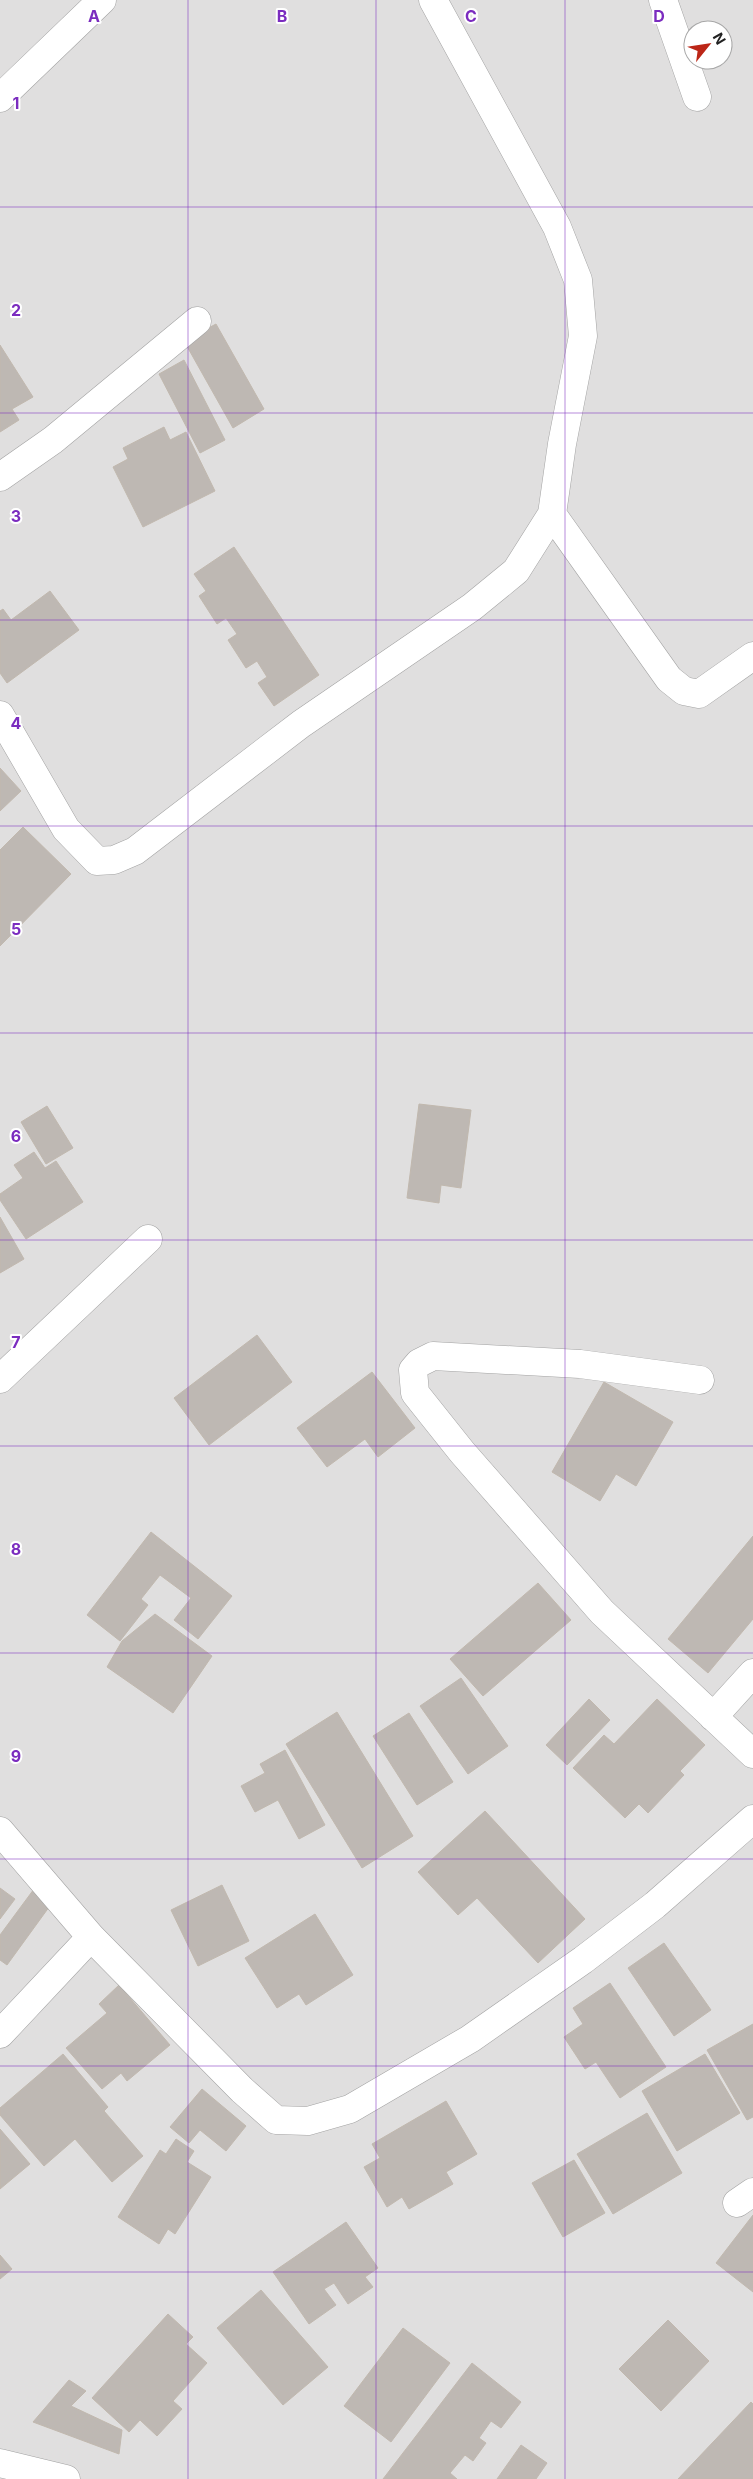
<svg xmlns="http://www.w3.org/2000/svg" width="753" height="2479" font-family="Inter,sans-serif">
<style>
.residential{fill:#e0dfdf;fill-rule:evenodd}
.building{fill:#beb8b3;stroke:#c1b8ae}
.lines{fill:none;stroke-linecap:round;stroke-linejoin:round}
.street-casing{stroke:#a3a3a3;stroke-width:29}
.street{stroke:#fff;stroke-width:28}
.grid{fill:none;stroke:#7b2cbf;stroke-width:1;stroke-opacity:0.55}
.grid-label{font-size:16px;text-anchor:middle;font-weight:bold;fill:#7b2cbf;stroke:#fff;stroke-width:4;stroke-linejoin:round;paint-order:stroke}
</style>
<rect width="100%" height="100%" fill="#f1efea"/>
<path class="residential" d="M0,0H753V2479H0ZM693,30H723V60H693Z"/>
<path class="building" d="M216,324L264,409L233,428L184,341Z
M0,345L33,397L12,409L19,420L0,432Z
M184,360L225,440L200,453L159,374Z
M164,427L170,440L186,432L215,491L143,527L113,467L128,459L123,448Z
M234,547L319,675L274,706L258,683L267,677L257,661L246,668L228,640L237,634L226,618L217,624L199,596L206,591L194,574Z
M50,591L79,630L7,683L0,673V611L3,609L11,620Z
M0,768L21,791L0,811Z
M23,827L71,874L0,946V850Z
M419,1104L471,1110L461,1188L441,1185L439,1203L407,1198Z
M47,1106L73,1148L46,1164L21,1122Z
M34,1152L45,1168L56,1161L83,1202L26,1239L0,1200V1194L23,1178L14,1165Z
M0,1217L24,1259L0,1273Z
M257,1335L292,1382L209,1445L174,1398Z
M372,1372L415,1428L378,1457L365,1439L327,1467L297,1428Z
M604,1382L673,1422L636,1486L616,1474L600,1501L552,1472Z
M151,1532L232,1596L198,1639L174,1620L191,1598L160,1575L141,1599L148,1605L120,1641L87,1615Z
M753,1536V1619L708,1673L668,1639Z
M538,1583L571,1620L483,1696L450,1659Z
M155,1614L212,1656L173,1713L107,1667L122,1641Z
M461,1678L508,1746L468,1774L420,1706Z
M589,1699L610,1720L567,1765L546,1745Z
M657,1699L705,1745L680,1771L684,1775L648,1813L639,1804L625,1818L573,1768L604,1735L614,1744Z
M337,1712L413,1836L362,1868L286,1744Z
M409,1713L453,1782L417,1805L373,1736Z
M285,1750L325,1825L299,1839L278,1800L255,1812L241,1786L265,1773L260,1764Z
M485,1811L585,1919L538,1963L477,1898L458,1915L418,1872Z
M222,1885L249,1941L198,1966L171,1910Z
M0,1888L15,1899L0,1919Z
M34,1889L52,1903L7,1965L0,1960V1935Z
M315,1914L353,1975L306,2005L299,1994L277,2008L245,1958Z
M664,1943L711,2010L674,2036L628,1968Z
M610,1983L666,2067L620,2098L596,2062L585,2069L564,2037L583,2024L573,2008Z
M119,1985L170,2045L127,2081L121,2073L102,2089L66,2048L107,2013L99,2004Z
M753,2024V2117L747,2120L707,2050Z
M63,2054L108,2107L104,2111L143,2156L112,2182L75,2139L44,2166L0,2115V2108Z
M705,2054L740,2113L677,2151L642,2091Z
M202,2089L246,2126L226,2151L200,2130L189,2143L170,2127Z
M446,2101L477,2154L446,2172L453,2184L409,2209L402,2197L387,2207L364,2167L380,2158L372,2144Z
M647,2113L682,2173L613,2214L577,2154Z
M0,2129L30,2164L0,2189Z
M176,2139L194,2151L187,2162L211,2177L175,2234L168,2229L159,2244L118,2217L160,2150L166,2154Z
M574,2160L605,2213L563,2237L532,2183Z
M753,2215V2292L716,2263Z
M346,2222L378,2268L365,2277L373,2287L348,2304L334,2283L324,2289L336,2305L309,2324L273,2272Z
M0,2255L12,2269L0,2279Z
M261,2290L328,2367L283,2405L217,2328Z
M168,2314L193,2337L186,2344L207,2363L173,2401L182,2409L157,2436L140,2420L129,2432L92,2398Z
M668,2320L709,2361L661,2411L619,2369Z
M403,2328L450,2363L391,2442L344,2406Z
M472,2363L521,2402L501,2428L491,2421L479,2438L486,2443L473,2461L465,2455L450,2473L457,2479H383Z
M69,2380L86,2391L71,2406L122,2430L119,2454L33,2422Z
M751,2402L753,2404V2479H678Z
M521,2445L547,2463L536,2479H497Z"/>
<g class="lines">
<g class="street-casing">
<path id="street" d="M663,0L697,97
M0,98L102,0
M0,477L53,440L197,321
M552,514L669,679L684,691L699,694L753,656
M0,715L66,829L97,861L114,860L135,851L301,724L472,607L516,571L552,514L562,444L583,336L578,280L557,227L433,0
M0,1379L148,1239
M700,1380L580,1364L433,1356L419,1363L413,1370L415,1393L462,1452L602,1612L753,1754
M713,1717L753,1673
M0,1831L91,1937L242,2090L276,2120L308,2121L350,2109L470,2039L583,1960L655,1905L753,1819
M0,2034L91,1937
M737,2203L753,2192
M0,2463L66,2479"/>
</g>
<use href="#street" class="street"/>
</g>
<path class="grid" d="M188,0V2479M376,0V2479M565,0V2479M0,207H753M0,413H753M0,620H753M0,826H753M0,1033H753M0,1240H753M0,1446H753M0,1653H753M0,1859H753M0,2066H753M0,2272H753"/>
<g class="grid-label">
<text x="94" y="22">A</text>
<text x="282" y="22">B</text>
<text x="471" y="22">C</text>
<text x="659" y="22">D</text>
<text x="16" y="109">1</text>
<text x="16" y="316">2</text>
<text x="16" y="522">3</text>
<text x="16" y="729">4</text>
<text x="16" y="935">5</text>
<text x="16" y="1142">6</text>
<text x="16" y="1348">7</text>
<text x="16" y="1555">8</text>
<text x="16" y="1762">9</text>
</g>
<g transform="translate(708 45) rotate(60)"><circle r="24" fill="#ffffff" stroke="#a7a7a7"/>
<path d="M0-4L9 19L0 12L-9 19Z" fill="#bc2617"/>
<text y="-8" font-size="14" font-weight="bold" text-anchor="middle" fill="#222222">N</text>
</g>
</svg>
